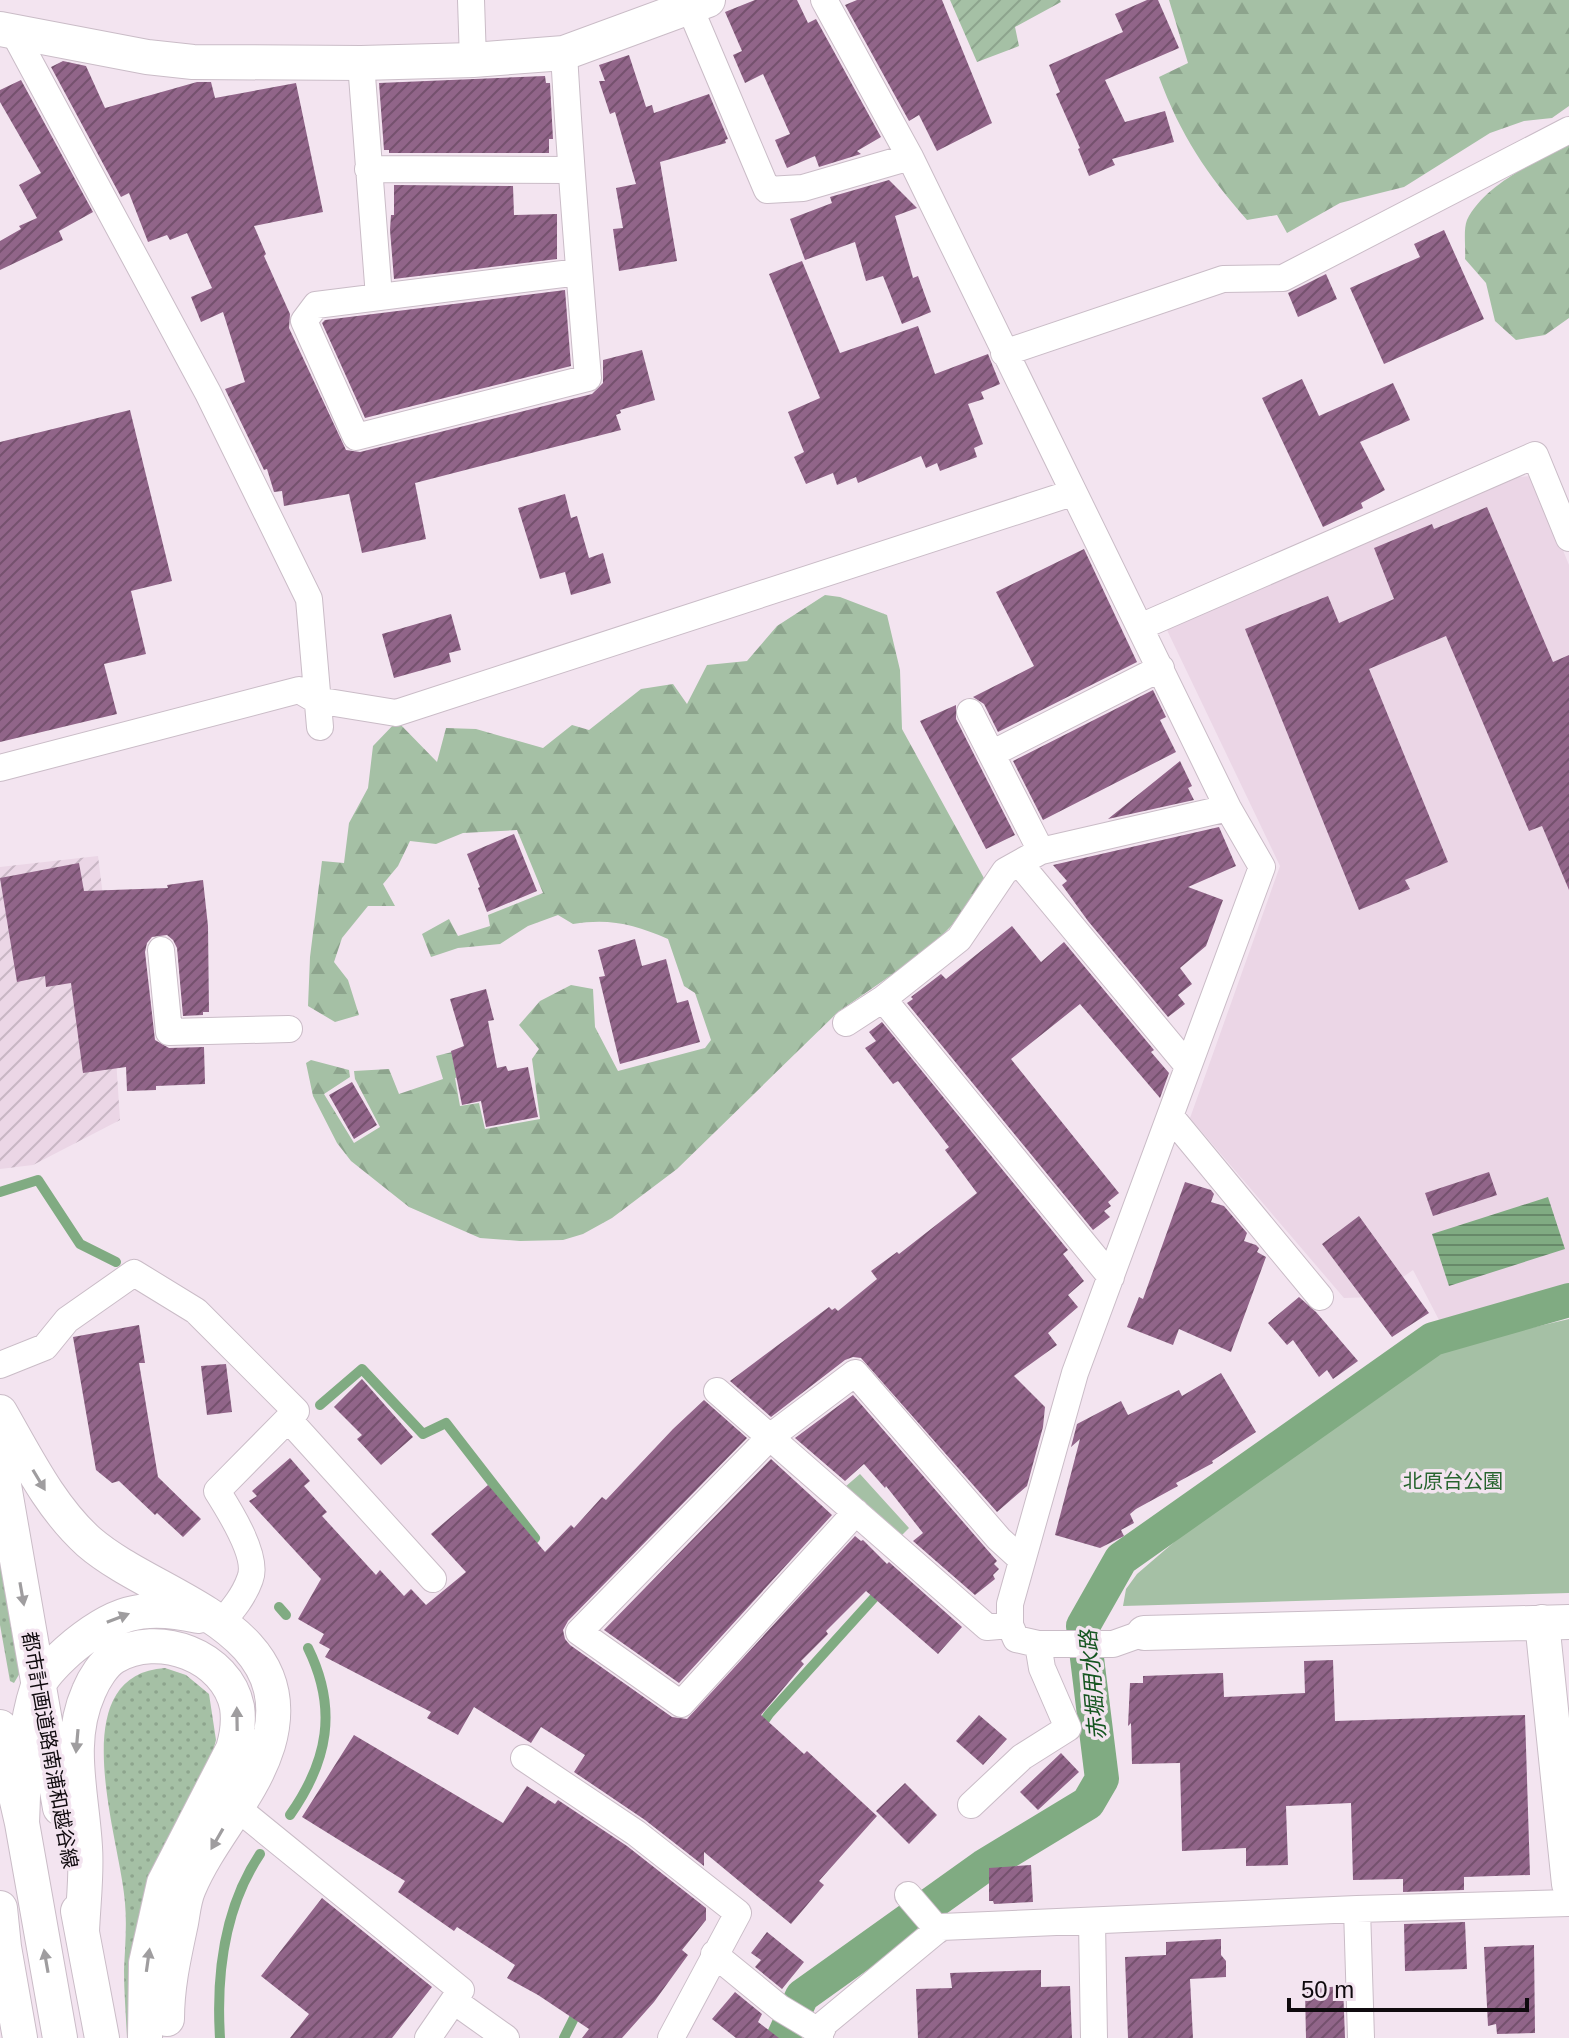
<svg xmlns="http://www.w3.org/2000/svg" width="1569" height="2038" font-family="Helvetica,'Noto Sans JP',sans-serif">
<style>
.built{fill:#ebd6e6}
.industrial{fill:url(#industrial-furrows)}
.grass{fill:url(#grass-dots)}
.forest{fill:url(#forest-firs)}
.park{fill:#a5c0a5}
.garden{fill:url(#garden-furrows)}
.water{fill:url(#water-rules)}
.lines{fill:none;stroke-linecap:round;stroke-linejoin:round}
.stream{stroke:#80ab82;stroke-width:10}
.canal{stroke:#80ab82;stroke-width:34}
.building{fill:url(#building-hatch)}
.minor-casing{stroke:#cabcc7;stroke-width:28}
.tertiary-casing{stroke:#cabcc7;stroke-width:36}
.minor{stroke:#fff;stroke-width:26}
.tertiary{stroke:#fff;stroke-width:34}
.oneway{fill:#9f9d9f}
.labels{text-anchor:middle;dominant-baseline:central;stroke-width:7;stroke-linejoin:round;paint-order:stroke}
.park-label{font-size:20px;fill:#28652f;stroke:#f3e4f0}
.street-label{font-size:20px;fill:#0f0a0e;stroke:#f3e4f0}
.water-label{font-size:22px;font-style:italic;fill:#155520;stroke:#f3e4f0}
</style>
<defs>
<pattern id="industrial-furrows" width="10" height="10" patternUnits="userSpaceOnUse" patternTransform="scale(2)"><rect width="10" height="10" fill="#ebd6e6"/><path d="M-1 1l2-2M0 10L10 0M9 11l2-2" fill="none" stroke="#c8b6c4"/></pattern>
<pattern id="grass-dots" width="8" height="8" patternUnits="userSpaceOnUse" patternTransform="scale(2)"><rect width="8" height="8" fill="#a5c0a5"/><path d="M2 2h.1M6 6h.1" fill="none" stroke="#8da48d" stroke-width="1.8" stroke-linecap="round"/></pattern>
<pattern id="forest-firs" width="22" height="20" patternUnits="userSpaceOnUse" patternTransform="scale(2)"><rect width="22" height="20" fill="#a5c0a5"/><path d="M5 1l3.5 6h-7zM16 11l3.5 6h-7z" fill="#8da48d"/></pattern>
<pattern id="garden-furrows" width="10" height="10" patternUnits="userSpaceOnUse" patternTransform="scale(2)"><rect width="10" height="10" fill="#a5c0a5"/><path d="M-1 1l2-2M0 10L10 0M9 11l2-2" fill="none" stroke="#8da48d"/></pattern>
<pattern id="water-rules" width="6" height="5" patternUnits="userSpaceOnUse" patternTransform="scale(2)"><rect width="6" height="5" fill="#80ab82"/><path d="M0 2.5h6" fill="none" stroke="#678969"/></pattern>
<pattern id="building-hatch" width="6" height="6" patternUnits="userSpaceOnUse" patternTransform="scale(2)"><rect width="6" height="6" fill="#916589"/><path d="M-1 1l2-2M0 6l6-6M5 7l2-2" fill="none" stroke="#75516e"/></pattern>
</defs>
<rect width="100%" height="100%" fill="#f3e4f0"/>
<path class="built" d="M1533,476L1569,565V1285L1439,1320L1413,1270L1375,1297L1344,1298L1190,1118L1280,866L1166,628L1516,477Z"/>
<path class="industrial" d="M98,856L108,936L120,1120L33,1165L0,1169V867Z"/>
<path class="grass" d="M0,1526L24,1666L14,1683L10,1681L0,1625Z
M165,1668L186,1675L209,1694L216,1740L137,2038H127C126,2015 124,1993 124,1970C125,1948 127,1925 125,1903C121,1841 60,1675 165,1668Z"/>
<path class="forest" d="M1169,0H1569V106L1552,118L1524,121L1490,133L1404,187L1340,203L1287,233L1277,215L1247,220C1206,173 1181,136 1159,77L1188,63Z
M1569,145V318L1545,335L1516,340L1495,321L1486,283L1465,259C1466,248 1463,230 1467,220C1485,184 1535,162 1569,145Z
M825,595L840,597L887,615L900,670L902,729L985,880L952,925L929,949L838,1012L677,1169L612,1218L583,1234L563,1240L520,1241L480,1238L409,1207L351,1161L337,1143L313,1096L306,1063L311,1060L349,1070L350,1077L324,1094L354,1143L380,1127L355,1079L354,1071L389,1069L399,1094L443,1079L436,1056L476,1046L472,1074L455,1078L460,1106L479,1103L485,1129L540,1119L532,1059L539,1049L519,1025L540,1001L571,985L593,989L595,1027L618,1071L705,1048L711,1040L695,993L684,986L668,939C634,924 609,918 573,924L558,915L528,926L500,944L458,948L431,957L422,934L449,919L458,936L490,926L488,915L543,893L517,830L463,833L436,844L410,841L398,866L383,884L395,906H368L342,938L334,962L348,980L359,1015L335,1022L308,1006L310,957L322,861L344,863L349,823L368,788L373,746L397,721L437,762L446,728L476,729L543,748L572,725L589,730L641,689L673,684L687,704L707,665L747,661L777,626Z"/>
<path class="park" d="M1569,1319V1593L1123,1606L1126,1589L1137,1574L1208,1513L1437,1350Z
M860,1474L909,1528L897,1540L845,1487Z"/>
<path class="garden" d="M950,0H1060L1061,2L1015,27L1019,46L977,62Z"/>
<path class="water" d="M1548,1197L1565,1249L1449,1286L1432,1234Z"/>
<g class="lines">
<path class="stream" d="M0,1192L38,1180L80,1244L116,1262
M320,1405L362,1369L423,1434L446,1423L535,1538L527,1547
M279,1607L286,1615
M758,1730L769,1714L882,1589
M290,1815C328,1761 338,1709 308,1648
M220,2038C216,1973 224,1908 260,1854
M564,2038L579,2008"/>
<path class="canal" d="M783,2038L802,1996L984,1866L1088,1803L1102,1779L1083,1626L1121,1559L1433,1339L1569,1300"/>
</g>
<path class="building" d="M755,0H797L808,23L816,19L881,137L857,151L861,154L819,167L815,156L787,168L775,140L790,134L763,74L745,83L733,55L742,51L725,12Z
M857,0H942L992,123L937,151L919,115L909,121L845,5Z
M1147,0H1158L1179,48L1105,80L1125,122L1165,111L1174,142L1112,159L1115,165L1089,176L1078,149L1080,148L1056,94L1060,92L1049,65L1123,32L1115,14Z
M629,55L646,107L652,105L654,113L709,94L728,139L725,140L726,143L660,162L677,261L619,271L613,229L623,228L616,188L636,184L615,112L610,114L599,81H605L599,65Z
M63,61L86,66L105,108L197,82H211L215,98L296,83L323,212L254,226L266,254L264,256L290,314L289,328L346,450L360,452L592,394L603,383V360L642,350L655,400L620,410L621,413L616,415L621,430L415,483L426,539L362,553L349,494L284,506L282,491L274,492L267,469L264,470L225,389L245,382L223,312L201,322L191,297L212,288L187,233L170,240L167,235L148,242L129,193L121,197L51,67Z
M545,76L546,83H550L553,139H549V153H389V150H384L379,83Z
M21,80L93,212L59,231L63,240L0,270V241L21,229L19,226L37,218L19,185L41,173L0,102V90Z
M889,180L917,208L895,216L913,278L918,276L931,312L902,324L883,276L866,281L855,242L805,260L790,219L832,203L830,197Z
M394,185L513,186L514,215L557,214V259L394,279L390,230L391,215H394Z
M1444,230L1484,319L1384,364L1350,288L1420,257L1414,244Z
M802,261L840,353L918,326L935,374L988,354L1000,384L981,392L984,399L968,404L983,444L974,448L977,457L940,471L937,463L926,468L921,456L858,483L856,477L837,485L833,473L806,484L794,457L804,452L788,412L820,398L769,274Z
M1326,274L1337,299L1298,317L1288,293Z
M565,290L571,366L365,418L322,323L325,320Z
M1302,379L1319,416L1393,383L1410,420L1360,442L1385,490L1361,503L1363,508L1323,527L1262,398Z
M130,410L172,581L131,591L146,654L104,664L117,714L0,742V442Z
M565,494L571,518L577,516L589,558L603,553L611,583L571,595L565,572L540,579L518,508Z
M1487,507L1553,662L1569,655V890L1542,826L1529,831L1446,636L1369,669L1448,862L1405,880L1410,889L1359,910L1245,629L1328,596L1339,623L1394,599L1374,548L1432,524L1434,529Z
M1084,549L1137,662L998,732L984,704L973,697L1034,666L996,592Z
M451,614L461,650L449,653L451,662L394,678L382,634Z
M1153,690L1166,717L1160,720L1176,752L1043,820L1013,761Z
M956,705V719L1015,835L986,849L920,721Z
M1180,761L1192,786L1188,788L1194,800L1108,819Z
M1219,827L1236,866L1188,887L1223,900L1206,946L1180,968L1192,984L1178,995L1185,1004L1168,1017L1088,921L1062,885L1067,881L1053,865Z
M514,834L537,891L487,912L478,888L480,887L467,854Z
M79,863L84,891L168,888L167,885L203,880L208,926L209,1012H203V1015L183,1016L177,948L173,940L167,935L152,937L147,943L145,952L155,1040L169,1048L204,1047L205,1084L156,1086V1090L127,1091L126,1067L83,1073L71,983L46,987L45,976L17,982L0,878Z
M1012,926L1041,962L1064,942L1154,1050L1151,1052L1169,1073L1160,1098L1080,1004L1011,1059L1119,1193L1108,1202L1111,1206L1104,1211L1110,1217L1093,1230L907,1003L913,999L911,997L941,974L946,979Z
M635,939L642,966L666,959L677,1003L688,1000L700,1042L620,1064L599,977L605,976L598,950Z
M486,989L494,1020L488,1021L497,1068L506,1066L508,1071L528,1067L538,1117L486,1127L481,1101L462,1105L451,1051L464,1046L450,999Z
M882,1022L1068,1250L1063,1254L1084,1281L1068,1295L1078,1307L1048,1333L1057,1345L1014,1376L1045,1407L1043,1427L1027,1486L997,1512L861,1358L853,1357L845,1360L771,1417L730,1381L829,1307L832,1310L835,1308L838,1311L877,1279L871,1271L897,1252L899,1254L977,1193L945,1150L949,1147L898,1081L893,1084L865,1048L876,1041L869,1032Z
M352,1082L377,1125L354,1139L329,1095Z
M1489,1172L1497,1195L1433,1216L1425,1193Z
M1185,1182L1211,1190L1214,1194L1211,1202L1224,1206L1247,1233L1244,1241L1256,1245L1259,1248L1257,1252L1266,1257L1231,1352L1179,1329L1173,1345L1127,1327L1139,1297L1143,1299Z
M1359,1216L1429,1313L1392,1337L1322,1244Z
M1299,1297L1316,1312L1358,1361L1333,1379L1327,1370L1319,1377L1293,1340L1287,1345L1268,1323Z
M139,1325L145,1363H139L158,1477L201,1519L183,1537L157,1513L155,1515L119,1481L112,1483L96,1470L73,1337Z
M226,1364L232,1412L207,1415L201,1366Z
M1221,1373L1256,1432L1212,1461L1213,1463L1176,1483L1178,1486L1136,1509L1130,1514L1134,1523L1121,1530L1124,1536L1100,1548L1055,1535L1080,1439L1071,1447L1077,1424L1121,1401L1128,1415L1179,1390L1182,1396Z
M362,1379L413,1437L381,1465L357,1439L362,1435L334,1407Z
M853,1395L997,1561L994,1564L999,1569L993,1575L995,1579L975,1595L913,1541L923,1533L886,1486L885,1488L864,1464L845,1481L795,1438Z
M704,1400L747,1438L568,1621L563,1630L565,1639L570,1645L672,1717L687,1719L855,1536L861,1541L863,1540L887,1564L889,1562L962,1627L938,1654L866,1591L826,1631L828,1634L801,1661L804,1664L761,1715L804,1754L807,1751L877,1816L819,1881L824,1885L791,1924L704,1852V1866L645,1820L574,1772L585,1755L541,1727L531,1743L474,1707L458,1735L427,1718L431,1712L325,1657L330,1649L319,1643L324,1634L298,1619L321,1579L249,1501L257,1496L252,1491L290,1458L310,1481L304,1486L327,1512L322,1516L376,1575L380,1570L404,1596L411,1589L426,1605L466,1572L431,1534L488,1485L545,1552L571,1525L574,1528L602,1497L606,1500L673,1429Z
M771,1459L832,1515L679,1683L604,1630Z
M1333,1660L1335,1721L1525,1715L1530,1875L1464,1877V1890L1403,1892V1879L1353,1880L1351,1803L1286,1806L1288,1865L1246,1866V1848L1182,1851L1180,1763L1132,1764L1131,1723L1128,1726L1130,1683H1143V1676L1223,1673L1224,1697L1305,1693L1304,1661Z
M979,1715L1007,1739L983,1765L956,1741Z
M354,1735L503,1823L527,1786L555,1804L558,1800L627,1846L706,1908V1920L682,1950L688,1955L654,2002L622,2038H582L589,2029L538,1995L507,1978L515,1965L457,1927L454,1931L398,1892L405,1881L302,1817Z
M1061,1753L1079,1772L1038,1810L1020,1792Z
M905,1783L937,1815L909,1844L876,1811Z
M1031,1865L1033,1902L994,1904L993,1901H989V1868Z
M322,1898L432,1987L392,2038H290L309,2014L261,1976Z
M1465,1922L1467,1969L1405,1971L1404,1924Z
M767,1932L804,1962L782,1989L755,1967L761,1960L751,1953Z
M1221,1939V1955L1226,1961V1977L1190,1979L1193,2038H1128L1125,1957L1166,1955V1942Z
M1534,1945L1535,2033L1497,2034L1496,2024L1488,2026L1484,1947Z
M1041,1970V1987L1070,1986L1072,2038H918L916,1989L952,1988L950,1973Z
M1343,1986L1345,2038H1306L1305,1989Z
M735,1992L762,2014L758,2022L779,2038H736L712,2019Z"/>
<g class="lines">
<g class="minor-casing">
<path id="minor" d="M471,0L473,60
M824,0L910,157L1228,808L1262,867L1075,1373L1010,1604V1625L1016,1639L1038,1644H1113L1144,1633
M690,8L767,190L803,188L910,157
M13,31L208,393L309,599L320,727
M564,53C570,162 579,270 588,378L356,437L304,321L316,305L579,272
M361,63L379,297
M368,169L570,170
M1004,353L1223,279L1283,278L1569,130
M1140,627L1535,455L1569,538
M970,712L1041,851
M993,753L1161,668
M0,768L299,690L316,700L396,713L1072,493
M1020,864L1188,1066
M161,950L169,1032L289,1029
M846,1023L883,999
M1171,1117L1320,1297
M1111,1277L883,999L959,939L1005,871L1041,851L1228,808
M0,1365L45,1347L67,1320L134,1273L196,1311L296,1411L217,1491C229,1510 259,1557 250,1579C244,1596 233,1609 222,1622
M717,1391L987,1627L1010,1625
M288,1419L433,1579
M856,1512L681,1704L579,1632L770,1437L855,1373L999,1539L1022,1560
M524,1758L636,1833L738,1913L671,2038
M971,1805L1022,1757L1068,1728L1042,1668L1038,1644
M236,1807L461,1990L428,2038
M908,1895L938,1930
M1357,1909L1361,2038
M1092,1922L1094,2038
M714,1954L780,2008L820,2032V2038
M454,2001L506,2038
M818,2038L825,2023L941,1927L1357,1909L1569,1903"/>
</g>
<g class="tertiary-casing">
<path id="tertiary" d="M0,29L147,57L193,62L361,63L473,60L564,53L708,0
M0,1412C26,1457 50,1507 89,1542C156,1600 303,1625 268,1745C252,1797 210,1838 189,1888C184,1899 183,1912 181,1923C174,1956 167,1986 167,2019
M0,1462L60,1808
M1542,1622L1569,1884
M1144,1633L1569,1622
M0,1727L22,1823L60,2038
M22,1823C24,1779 23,1731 37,1689C42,1675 57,1661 68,1651C112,1613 141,1603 198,1616
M0,1908L4,1947L20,2038
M78,1911L102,2038
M82,1932C83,1904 87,1875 85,1847C82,1793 66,1742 89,1691C94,1679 104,1663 114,1657C158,1630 227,1656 237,1707C239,1721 237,1736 233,1749L164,1883L146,1963L145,2038"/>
</g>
<use href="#minor" class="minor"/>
<use href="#tertiary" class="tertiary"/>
</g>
<defs><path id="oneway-solid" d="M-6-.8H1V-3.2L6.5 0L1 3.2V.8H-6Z" transform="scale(2)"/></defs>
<g class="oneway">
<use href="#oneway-solid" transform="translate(39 1480) rotate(59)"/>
<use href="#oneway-solid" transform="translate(22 1594) rotate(80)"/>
<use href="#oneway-solid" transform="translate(118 1618) rotate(-21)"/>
<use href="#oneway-solid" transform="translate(237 1719) rotate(-91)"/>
<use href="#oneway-solid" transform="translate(77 1741) rotate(95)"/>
<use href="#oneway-solid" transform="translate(217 1839) rotate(120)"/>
<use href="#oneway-solid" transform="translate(148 1960) rotate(-82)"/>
<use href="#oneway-solid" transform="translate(46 1961) rotate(-100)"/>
</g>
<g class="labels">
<g class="park-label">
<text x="1453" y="1481">北原台公園</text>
</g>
<g class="street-label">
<text transform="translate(50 1750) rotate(80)">都市計画道路南浦和越谷線</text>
</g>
<g class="water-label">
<text transform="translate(1093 1685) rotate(-95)">赤堀用水路</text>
</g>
</g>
<path d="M1289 1998v12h238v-12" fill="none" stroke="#0f0a0e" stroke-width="4"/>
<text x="1301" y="1998" font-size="24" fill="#0f0a0e" stroke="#f3e4f0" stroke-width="6" paint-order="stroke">50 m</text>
</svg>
